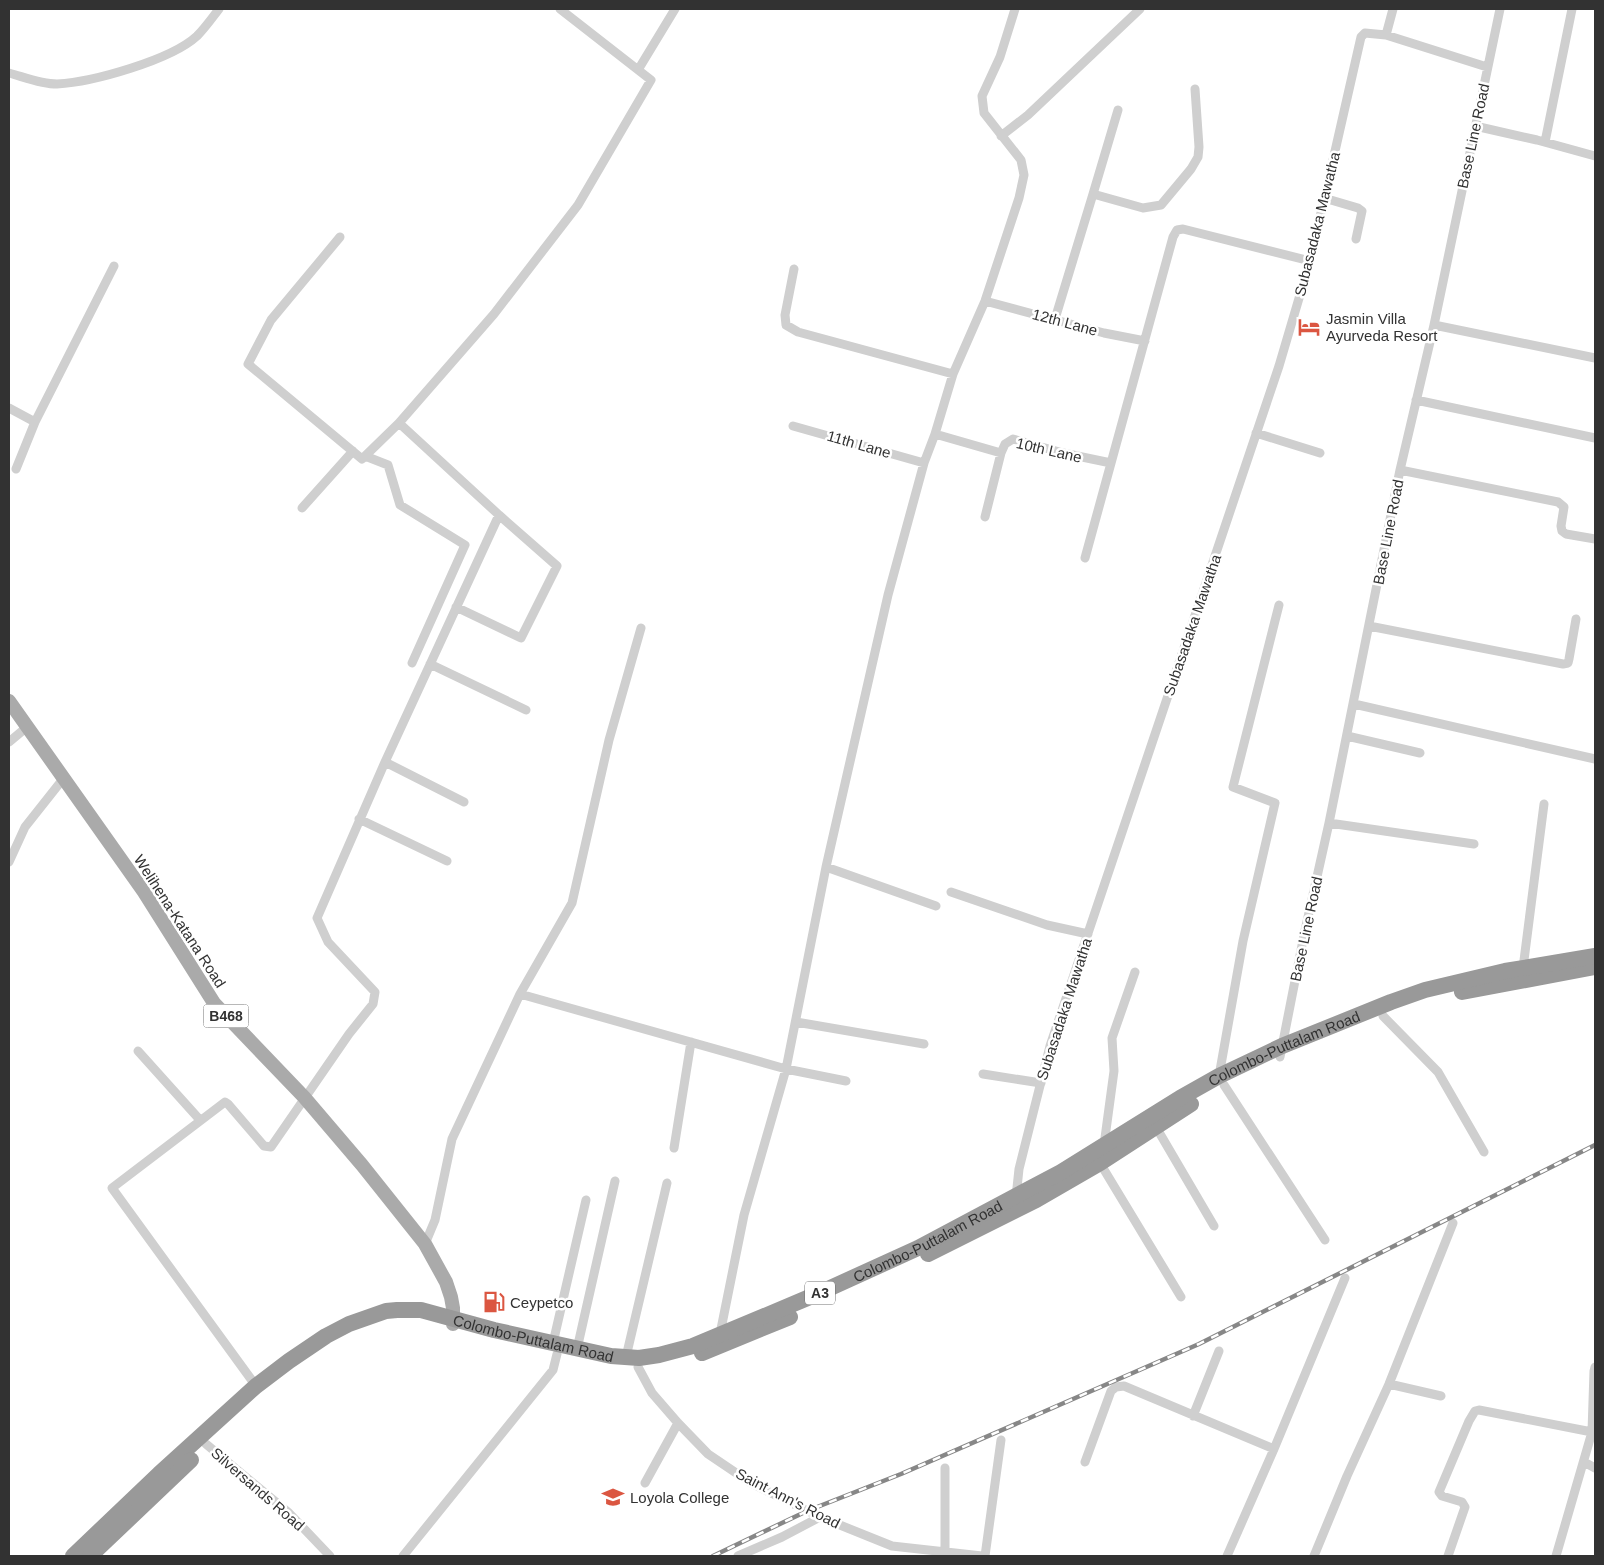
<svg xmlns="http://www.w3.org/2000/svg" width="1604" height="1565" font-family="Helvetica,sans-serif">
<style>
.lines{fill:none;stroke-linecap:round;stroke-linejoin:round}
.street{stroke:#cfcfcf;stroke-width:9}
.primary{stroke:#aaa;stroke-width:14}
.highway{stroke:#999;stroke-width:16}
.rail-casing{stroke:#878787;stroke-width:4.5}
.rail{stroke:#fff;stroke-width:2.5;stroke-dasharray:8;stroke-linecap:butt}
.labels{text-anchor:middle;dominant-baseline:central;stroke-width:5;stroke-linejoin:round;paint-order:stroke}
.shield{fill:#fff;stroke:#707070;stroke-width:1}
.shield-label{font-size:14px;font-weight:bold;fill:#323232}
.street-label{font-size:15px;fill:#323232;stroke:#fff}
.poi-label{font-size:15px;fill:#323232;stroke:#fff;text-anchor:start}
</style>
<rect width="100%" height="100%" fill="#fff"/>
<g class="lines">
<path class="street" d="M1386,35L1393,9
M638,70L675,9
M9,73C24,77 41,84 57,84C93,82 171,60 197,36C205,28 212,18 219,9
M1475,126L1537,140L1595,156
M1001,136L1028,115L1140,9
M1545,142L1572,9
M1093,194L1118,110
M1324,198L1358,208L1362,211L1356,239
M340,237L271,320L248,364L362,459L399,423
M794,269L785,315L786,325L798,332L953,374
M985,301L1104,333L1145,341
M1055,319L1093,194L1143,208L1161,205L1191,169L1198,157L1199,147L1195,89
M1434,325L1595,358
M1416,400L1595,438
M9,408L35,422
M793,426L924,463
M1256,433L1320,453
M935,434L1001,453L1005,444L1013,439L1063,453L1111,463
M365,456L388,465L400,505L465,545L412,663
M16,469L35,422L114,266
M1400,470L1558,502L1564,507L1561,526L1562,531L1566,534L1595,539
M302,508L353,451
M985,517L1001,453
M1085,558L1173,237L1177,230L1183,229L1310,261
M456,607L521,638L557,566L499,515
M1369,626L1563,664L1568,663L1569,659L1576,619
M430,664L526,710
M1354,704L1595,759
M1347,736L1420,753
M9,742L27,727
M385,762L464,802
M359,819L447,861
M1329,823L1474,844
M9,862L25,827L63,779
M826,867L936,906
M951,892L1047,925L1088,934
M1523,968L1544,804
M520,994L786,1069L846,1081
M1383,1016L1438,1072L1484,1152
M796,1022L924,1044
M138,1051L200,1120
M1280,1057L1304,935L1329,823L1400,470L1434,325L1500,9
M983,1074L1041,1083
M1219,1076L1243,941L1275,803L1233,787L1279,605
M1224,1085L1325,1240
M1156,1127L1214,1226
M1104,1145L1114,1071L1112,1038L1135,972
M674,1148L691,1042
M1100,1163L1181,1297
M1016,1197L1019,1169L1050,1046L1279,366L1310,261L1361,37L1365,33L1386,35L1487,67
M425,1244L435,1220L452,1139L520,994L572,903L609,740L641,628
M720,1334L744,1215L786,1069L826,867L888,595L924,463L935,434L953,374L985,301L1019,198L1024,175L1021,160L984,113L982,96L1000,57L1015,9
M553,1343L586,1200
M577,1349L615,1181
M626,1357L667,1183
M638,1367L652,1393L678,1423L708,1454L751,1483L820,1517L892,1546L982,1556
M1389,1384L1441,1396
M256,1386L112,1188L225,1102L228,1104L264,1146L271,1147L349,1034L373,1004L375,992L328,942L317,918L385,762L499,515L399,423L494,314L578,205L651,80L560,9
M1193,1416L1219,1351
M206,1444L289,1513L330,1556
M1085,1462L1111,1391L1116,1387L1124,1386L1274,1449
M1584,1462L1595,1468
M645,1483L678,1423
M945,1552V1468
M403,1556L553,1370L557,1354
M738,1556L782,1537L820,1517
M985,1556L1001,1440
M1227,1556L1274,1449L1345,1278
M1314,1556L1347,1476L1389,1384L1453,1223
M1448,1556L1465,1507L1462,1502L1442,1496L1439,1492L1469,1421L1475,1411L1479,1410L1592,1432
M1556,1556L1592,1432L1594,1371L1595,1367"/>
<path class="primary" d="M9,701L144,892L214,1003L304,1097L362,1165L425,1244L446,1282L451,1297L453,1308V1324"/>
<g class="highway">
<path d="M1462,992L1595,967"/>
<path d="M928,1254L1036,1200L1100,1163L1191,1104"/>
<path d="M702,1353L790,1317"/>
<path id="s1" d="M73,1556L159,1474L256,1386L289,1361L326,1336L349,1324L386,1311L397,1310H421L494,1330L611,1356L639,1358L659,1355L693,1346L817,1294L918,1248L1061,1172L1180,1098L1219,1076L1282,1046L1391,1002L1425,990L1505,971L1595,956"/>
<path d="M90,1556L191,1460"/>
</g>
<g class="rail-casing">
<path id="rail" d="M713,1556L807,1511L901,1474L1199,1344L1595,1145"/>
</g>
<use href="#rail" class="rail"/>
</g>
<defs>
<g id="hotel-bare" transform="scale(1.725)"><path d="M-6-4.5h1.5V1H6V5H4.5V3h-9V5H-6ZM-4 0a1.8 1.8 0 1 1 3.6 0ZM.5 0V-2.5h3Q6-2.5 6 0Z" fill="#db5641" stroke="#fff" stroke-width="2.5" paint-order="stroke"/></g>
<g id="fuel-bare" transform="scale(1.725)"><path d="M-5.5-6h7V0h2V4h1.3V-2.5L3-4.5l.8-.8L6-3V5H2.5V1h-1V6h-7ZM-4.2-4.7v3.2H.2V-4.7Z" fill="#db5641" stroke="#fff" stroke-width="2.5" paint-order="stroke"/></g>
<g id="school-bare" transform="scale(1.725)"><path d="M0-5L7-2L0 1L-7-2ZM-4 1L0 2.5L4 1V4Q0 6-4 4Z" fill="#db5641" stroke="#fff" stroke-width="2.5" paint-order="stroke"/></g>
</defs>
<g fill-rule="evenodd">
<use href="#hotel-bare" x="1309" y="327"/>
<use href="#fuel-bare" x="494" y="1302"/>
<use href="#school-bare" x="613" y="1497"/>
</g>
<g class="labels">
<g class="shield">
<rect x="203.5" y="1004.5" width="45" height="23" rx="4"/>
<rect x="805" y="1281.5" width="30" height="23" rx="4"/>
</g>
<g class="shield-label">
<text x="226" y="1016">B468</text>
<text x="820" y="1293">A3</text>
</g>
<g class="street-label">
<text transform="translate(1473 136) rotate(-78)">Base Line Road</text>
<text transform="translate(1317 224) rotate(-76)">Subasadaka Mawatha</text>
<text transform="translate(1065 322) rotate(15)">12th Lane</text>
<text transform="translate(859 444) rotate(16)">11th Lane</text>
<text transform="translate(1049 450) rotate(13)">10th Lane</text>
<text transform="translate(1388 532) rotate(-79)">Base Line Road</text>
<text transform="translate(1192 625) rotate(-71)">Subasadaka Mawatha</text>
<text transform="translate(180 921) rotate(57)">Welihena-Katana Road</text>
<text transform="translate(1306 929) rotate(-78)">Base Line Road</text>
<text transform="translate(1064 1009) rotate(-72)">Subasadaka Mawatha</text>
<text stroke="none"><textPath href="#s1" startOffset="1378">Colombo-Puttalam Road</textPath></text>
<text stroke="none"><textPath href="#s1" startOffset="972">Colombo-Puttalam Road</textPath></text>
<text stroke="none"><textPath href="#s1" startOffset="552">Colombo-Puttalam Road</textPath></text>
<text transform="translate(258 1489) rotate(41)">Silversands Road</text>
<text transform="translate(788 1498) rotate(27)">Saint Ann's Road</text>
</g>
<g class="poi-label">
<text x="1326" y="318">Jasmin Villa<tspan x="1326" dy="17">Ayurveda Resort</tspan></text>
<text x="510" y="1302">Ceypetco</text>
<text x="630" y="1497">Loyola College</text>
</g>
</g>
<rect width="1604" height="1565" fill="none" stroke="#323232" stroke-width="20"/>
</svg>
